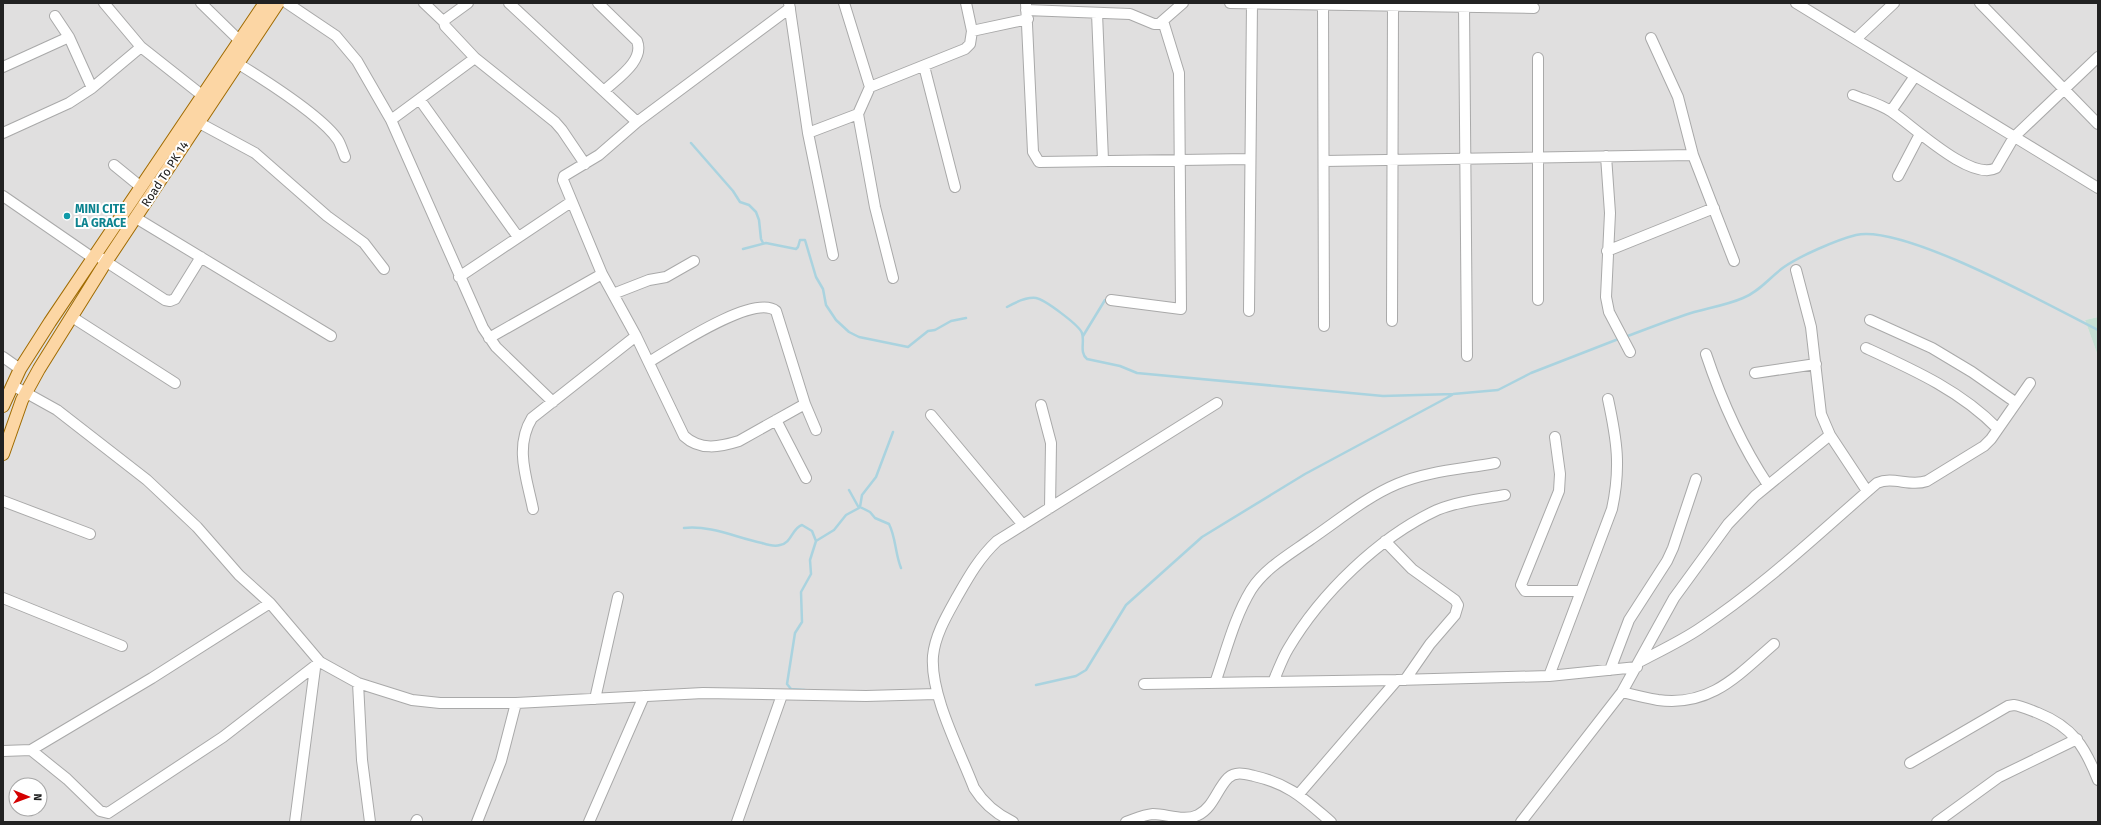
<svg xmlns="http://www.w3.org/2000/svg" width="2101" height="825" font-family="'Fira Sans',sans-serif">
<style>
.residential{fill:#e0dfdf;fill-rule:evenodd}
.wetland{fill:#c6e0d4}
.lines{fill:none;stroke-linecap:round;stroke-linejoin:round}
.stream{stroke:#aad3df;stroke-width:2.5}
.minor-casing{stroke:#a9a9a9;stroke-width:12}
.major-casing{stroke:#a06b00;stroke-width:14}
.minor{stroke:#fff;stroke-width:10}
.major{stroke:#fcd6a4;stroke-width:12}
.culture-dot{fill:#0f9aa8;stroke:#fff;stroke-width:1.5}
.labels{text-anchor:middle;dominant-baseline:central;stroke-width:4;stroke-linejoin:round;paint-order:stroke}
.street-label{font-size:12px;fill:#222;stroke:#fff}
.culture-label{font-size:12px;font-weight:bold;fill:#0d838f;stroke:#fff;text-anchor:start}
</style>
<rect width="100%" height="100%" fill="#f2efe9"/>
<path class="residential" d="M3,3H2098V317L2085,320L2098,356V822H3ZM16,785H40V809H16Z"/>
<path class="wetland" d="M2098,317V356L2085,320Z"/>
<g class="lines">
<path class="stream" d="M691,143L733,191L740,202L749,205L756,212L759,220L761,239L763,243
M743,249L766,243L796,249L798,247L800,240H805L816,277L823,289L826,305L836,320L849,332L859,337L908,347L928,331L935,330L951,321L966,318
M1007,307C1014,303 1027,297 1036,298C1044,299 1079,325 1082,333C1085,342 1079,352 1087,359L1120,366L1137,373L1383,396L1453,394L1498,390L1531,373L1621,338
M1083,336L1105,300
M1625,337C1647,329 1669,320 1691,313C1708,308 1727,305 1743,298C1759,292 1770,277 1784,267C1800,256 1836,240 1856,235C1904,224 2050,306 2098,330
M893,432L876,477L862,495L860,507L870,512L875,518L889,524C896,538 895,553 901,568
M684,528C711,525 737,538 762,543C768,545 775,547 780,545C792,543 792,528 802,525L812,531L816,541
M1036,685L1076,676L1086,670L1126,605L1202,537L1305,474L1452,395
M805,690L791,689L787,684L795,633L802,622L801,592L811,574L810,560L816,541L834,530L846,515L859,508L849,490"/>
<g class="minor-casing">
<path id="minor" d="M104,3L141,47L203,96
M201,3L241,42
M287,3L336,36L357,61L391,120L483,328L496,347L553,402
M424,3L444,22
M468,3L446,19L444,22L445,26L475,58L555,122L562,130L585,164
M509,3L637,122
M598,3L637,41C645,61 616,79 604,91
M789,3L808,133L833,255
M844,3L870,87L858,114L875,207L893,278
M1026,3L1033,152L1039,162L1250,159
M1230,3L1534,8
M1323,3L1324,326
M1796,3L2098,188
M1980,3L2098,124
M1464,6L1467,356
M790,8L637,122L599,155L564,176L563,180L602,274L636,336L684,436C700,451 720,447 739,441L805,404
M1026,10L1130,14L1154,24H1159L1183,3
M1097,13L1103,160
M55,16L69,37L92,88
M972,31L1028,19
M1651,38L1678,97L1693,155L1734,261
M1856,39L1894,3
M237,63C263,79 322,116 338,140C341,145 343,152 345,157
M924,66L955,187
M3,67L69,37
M870,87L965,49L970,44L972,31L966,3
M1853,95C1865,100 1881,104 1892,112C1912,125 1971,182 1996,168L2014,137L2098,57
M420,100L518,237
M1891,111L1915,76
M192,119L255,153L327,216L364,243L384,269
M391,120L475,58
M3,133L69,103L92,88L141,47
M808,133L858,114
M1606,156L1610,213L1606,297L1609,312L1630,352
M1324,161L1693,155
M114,165L141,187
M1898,176L1920,134
M3,196L93,258
M136,218L331,336
M1607,251L1714,208
M96,255L165,300L170,301L175,299L201,257
M1796,270L1811,327L1821,414L1830,435L1867,491
M459,277L571,202
M613,294L649,280L666,277L694,261
M1111,300L1181,309L1179,73L1163,21
M1538,300V58
M1249,311L1252,3
M72,317L175,383
M1870,320L1932,348L1972,372L2015,402
M1392,321L1393,5
M489,338L602,274
M1866,348C1914,370 1961,391 1998,429
M1706,354C1722,402 1740,443 1768,485
M3,357L20,369
M649,362C671,349 754,293 776,311L805,404L816,430
M1755,373L1816,364
M12,385L57,410L147,480L197,527L239,575L270,603L320,662L358,683L412,700L440,703H516L703,693L866,696L936,694
M1041,405L1051,443L1050,508
M931,415L1023,525
M776,420L806,478
M1555,437L1560,474L1559,491L1521,585L1525,591H1581
M3,501L90,534
M533,509C527,479 514,447 532,418L636,336
M1385,541L1412,569L1455,600L1458,605L1455,615L1430,644L1405,680
M3,598L122,646
M1641,661C1660,651 1681,641 1699,629C1763,587 1819,533 1877,483C1893,476 1910,487 1927,481L1984,446L1991,439L2030,383
M1610,670L1629,620L1667,561L1673,548L1696,479
M1549,676L1612,509C1621,467 1617,441 1608,399
M1273,682C1278,671 1282,659 1288,649C1321,593 1379,537 1437,510C1458,501 1483,499 1505,495
M358,683L362,760L370,822
M1215,683C1226,652 1234,618 1251,590C1265,568 1290,554 1311,539C1339,520 1366,497 1397,484C1427,471 1463,469 1495,463
M1144,684L1397,680L1549,676L1637,667
M1622,692C1634,695 1646,698 1658,700C1711,707 1738,675 1774,644
M595,699L618,597
M31,750L67,779L100,811L108,813L223,737L320,662
M3,751L31,750L152,678L270,603
M1910,763L2008,706L2014,705C2022,706 2030,710 2038,713C2073,727 2085,747 2098,780
M1298,795L1397,680
M295,822L315,668
M416,822L417,820
M477,822L501,761L516,703
M589,822L644,696
M737,822L782,695
M1013,822C996,814 984,804 974,788C960,751 930,695 933,656C935,635 947,615 957,597C969,576 979,558 997,541L1217,403
M1126,822C1135,819 1143,815 1153,814C1167,814 1184,822 1198,815C1213,808 1217,789 1228,778C1236,771 1245,774 1254,776C1290,784 1304,799 1331,822
M1521,822L1622,692L1674,598L1728,524L1755,496L1830,435
M1937,822L1999,777L2077,739"/>
</g>
<g class="major-casing">
<path id="major" d="M3,406L20,369L50,322L265,3
M3,454L22,400L39,369L102,268L278,3"/>
</g>
<use href="#minor" class="minor"/>
<use href="#major" class="major"/>
</g>
<circle class="culture-dot" cx="67" cy="216" r="4"/>
<g class="labels">
<g class="street-label">
<text transform="translate(165 174) rotate(-57)">Road To PK 14</text>
</g>
<g class="culture-label">
<text x="75" y="209">MINI CITE<tspan x="75" dy="14">LA GRACE</tspan></text>
</g>
</g>
<rect width="2101" height="825" fill="none" stroke="#222222" stroke-width="8"/>
<g transform="translate(28 797) rotate(91)"><circle r="19" fill="#ffffff" stroke="#a7a7a7"/>
<path d="M0-3L7 15L0 10L-7 15Z" fill="#d40000"/>
<text y="-6" font-size="11" font-weight="bold" text-anchor="middle" fill="#222222">N</text>
</g>
</svg>
